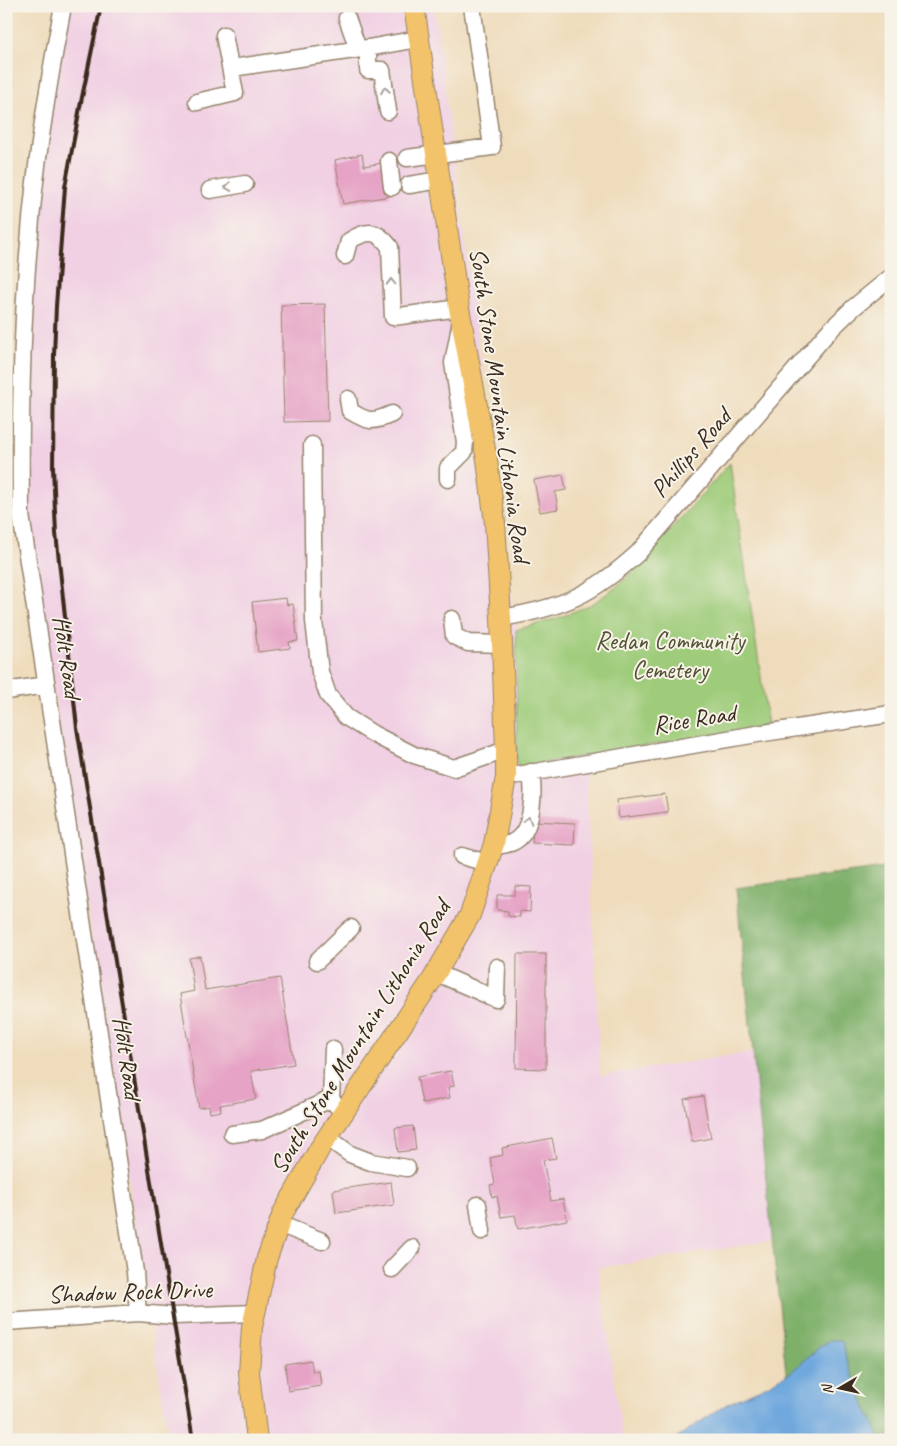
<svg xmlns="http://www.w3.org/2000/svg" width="897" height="1446" font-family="Caveat,sans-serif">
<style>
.built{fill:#f1d0e4}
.green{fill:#9fcc7a;stroke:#6d7b4c}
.forest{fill:#7fb06a;stroke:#5d6d44}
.water{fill:#6fa8de;stroke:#55697e}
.building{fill:#e6a3c6}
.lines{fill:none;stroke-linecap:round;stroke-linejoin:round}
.minor-casing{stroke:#95836d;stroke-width:19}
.major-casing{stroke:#95836d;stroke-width:22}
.minor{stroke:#fff;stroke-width:16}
.major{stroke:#f2c36a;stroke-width:20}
.rail{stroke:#3b2a1e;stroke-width:4}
.oneway{stroke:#a79f9a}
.labels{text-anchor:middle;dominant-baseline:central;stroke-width:4;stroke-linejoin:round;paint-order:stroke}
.street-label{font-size:25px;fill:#3b2a1e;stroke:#f7f3e8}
.park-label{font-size:25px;fill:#545235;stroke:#f7f3e8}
</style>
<rect width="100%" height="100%" fill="#f7f3e8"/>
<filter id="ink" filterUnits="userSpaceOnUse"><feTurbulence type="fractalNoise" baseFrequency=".02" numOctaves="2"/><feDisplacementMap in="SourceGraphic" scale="10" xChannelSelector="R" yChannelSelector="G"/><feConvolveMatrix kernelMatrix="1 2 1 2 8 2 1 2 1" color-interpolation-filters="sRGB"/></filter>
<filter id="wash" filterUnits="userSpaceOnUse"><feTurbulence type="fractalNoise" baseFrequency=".0096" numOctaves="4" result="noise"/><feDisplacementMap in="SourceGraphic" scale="20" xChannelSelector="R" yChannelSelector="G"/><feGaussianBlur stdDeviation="1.12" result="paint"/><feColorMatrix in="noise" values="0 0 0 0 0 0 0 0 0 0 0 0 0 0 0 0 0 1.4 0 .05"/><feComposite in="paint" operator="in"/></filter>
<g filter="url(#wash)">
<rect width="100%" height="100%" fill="#efdcbc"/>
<path class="built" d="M64,6H434L516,630L517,767L585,756L600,1076L753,1052L773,1241L598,1268L623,1440H169L26,512V282Z"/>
<path class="green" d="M730,463L768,726L517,767L516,630L558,618L592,604L615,588L635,570Z"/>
<path class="forest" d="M891,867V1436L862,1440H793L736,888Z"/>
<path class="water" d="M831,1340H840L843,1342L846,1358L861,1396L881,1440H673L727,1404L754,1392L791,1372L821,1346Z"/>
<g id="blocks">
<path class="building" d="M362,154L364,166L383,163L390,196L343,204L335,160Z
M325,304L328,421L284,422L281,305Z
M563,475L566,490L555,492L558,509L540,512L534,480Z
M286,598L287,605L293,604L298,641L289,642L290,648L258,652L252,602Z
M665,794L668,812L619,818L617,800Z
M533,821L575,823L574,845L532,843Z
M515,886L531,887L530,912L520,911V917L508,916V911L497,910V895H515Z
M517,954H546V1069L516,1068Z
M200,956L205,990L280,978L294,1064L251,1071L256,1099L220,1105L221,1111L210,1113L209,1106L199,1108L180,994L194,991L189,958Z
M451,1071L454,1086L448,1087L450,1098L422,1103L417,1077Z
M703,1096L711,1138L692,1142L684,1099Z
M413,1126L416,1150L398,1152L395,1128Z
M552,1138L556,1158L543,1160L551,1201L563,1199L567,1220L518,1229L515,1215L501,1217L497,1196L492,1197L490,1185L495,1184L490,1158L503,1155L502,1148Z
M391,1182L394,1205L336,1213L333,1190Z
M311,1360L313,1372L319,1371L321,1386L288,1391L285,1364Z"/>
</g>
</g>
<g filter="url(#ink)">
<use href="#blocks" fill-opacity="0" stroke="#95836d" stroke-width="1"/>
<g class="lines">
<g class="minor-casing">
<path id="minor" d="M63,6C48,84 35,163 29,243C21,334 20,424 21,515L135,1272L138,1313
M347,18L358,49
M368,48V70H382L388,111
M232,68L368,48L418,39
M197,102L235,93L224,35
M407,158L492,147L472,6
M389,161L392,187
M409,185L440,180
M210,190L245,184
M345,256L349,241C367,230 377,229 390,247L393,317L459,308
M348,399L350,411C368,422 372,423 392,414
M312,445L314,621L320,672L328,695L346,717L373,734L414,755L454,768L506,750
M448,479V468L464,452L465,442L453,363L460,326
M501,618C562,608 592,595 638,553L828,332L853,308L891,277
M452,619L454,636L468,643L502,644
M6,691L46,685
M506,777L757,734L891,714
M493,847C499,845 508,845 513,842C534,832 534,791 531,772
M462,856L487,863
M317,961L351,928
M437,973L496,999L497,967
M333,1049L331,1099L338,1107
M232,1134L262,1130L331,1099
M327,1137L350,1154L371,1162L407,1168
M478,1205L482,1231
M279,1224L322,1241
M392,1269L412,1248
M6,1322L138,1313L174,1316L255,1313"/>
</g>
<g class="major-casing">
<path id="major" d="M257,1440L249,1373L252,1327L267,1258L283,1213L320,1148L432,980L470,915L494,844L506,777V750L501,618L495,523L487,460L459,308L414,6"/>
</g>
<use href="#minor" class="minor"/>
<use href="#major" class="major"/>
<path class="rail" d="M101,6L80,107L65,187L56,306L54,355L53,468L56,533L77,728L193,1440"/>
</g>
<defs><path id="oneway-chevron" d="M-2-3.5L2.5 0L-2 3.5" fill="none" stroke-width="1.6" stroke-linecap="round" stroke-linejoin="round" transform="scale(1.25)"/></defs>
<g class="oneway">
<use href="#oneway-chevron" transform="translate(385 90) rotate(-99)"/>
<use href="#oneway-chevron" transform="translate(228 187) rotate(171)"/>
<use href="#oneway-chevron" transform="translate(391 282) rotate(-92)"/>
<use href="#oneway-chevron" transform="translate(528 820) rotate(-72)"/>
</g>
</g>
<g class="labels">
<g class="street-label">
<text transform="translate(500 405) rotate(82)">South Stone Mountain Lithonia Road</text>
<text transform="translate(691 453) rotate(-49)">Phillips Road</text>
<text transform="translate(67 657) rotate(82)">Holt Road</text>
<text transform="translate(694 719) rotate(-9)">Rice Road</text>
<text transform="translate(360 1037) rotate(-58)">South Stone Mountain Lithonia Road</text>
<text transform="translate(127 1058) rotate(82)">Holt Road</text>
<text transform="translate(130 1292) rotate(-2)">Shadow Rock Drive</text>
</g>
<g class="park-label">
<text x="670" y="641">Redan Community<tspan x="670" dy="29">Cemetery</tspan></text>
</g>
</g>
<rect width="897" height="1446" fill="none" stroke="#f7f3e8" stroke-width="25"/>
<g transform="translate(840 1388) rotate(261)" stroke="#f7f3e8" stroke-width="4" paint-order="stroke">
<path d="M0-4L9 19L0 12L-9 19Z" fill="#3b2a1e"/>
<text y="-8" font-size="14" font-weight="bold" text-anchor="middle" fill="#3b2a1e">N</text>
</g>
</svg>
